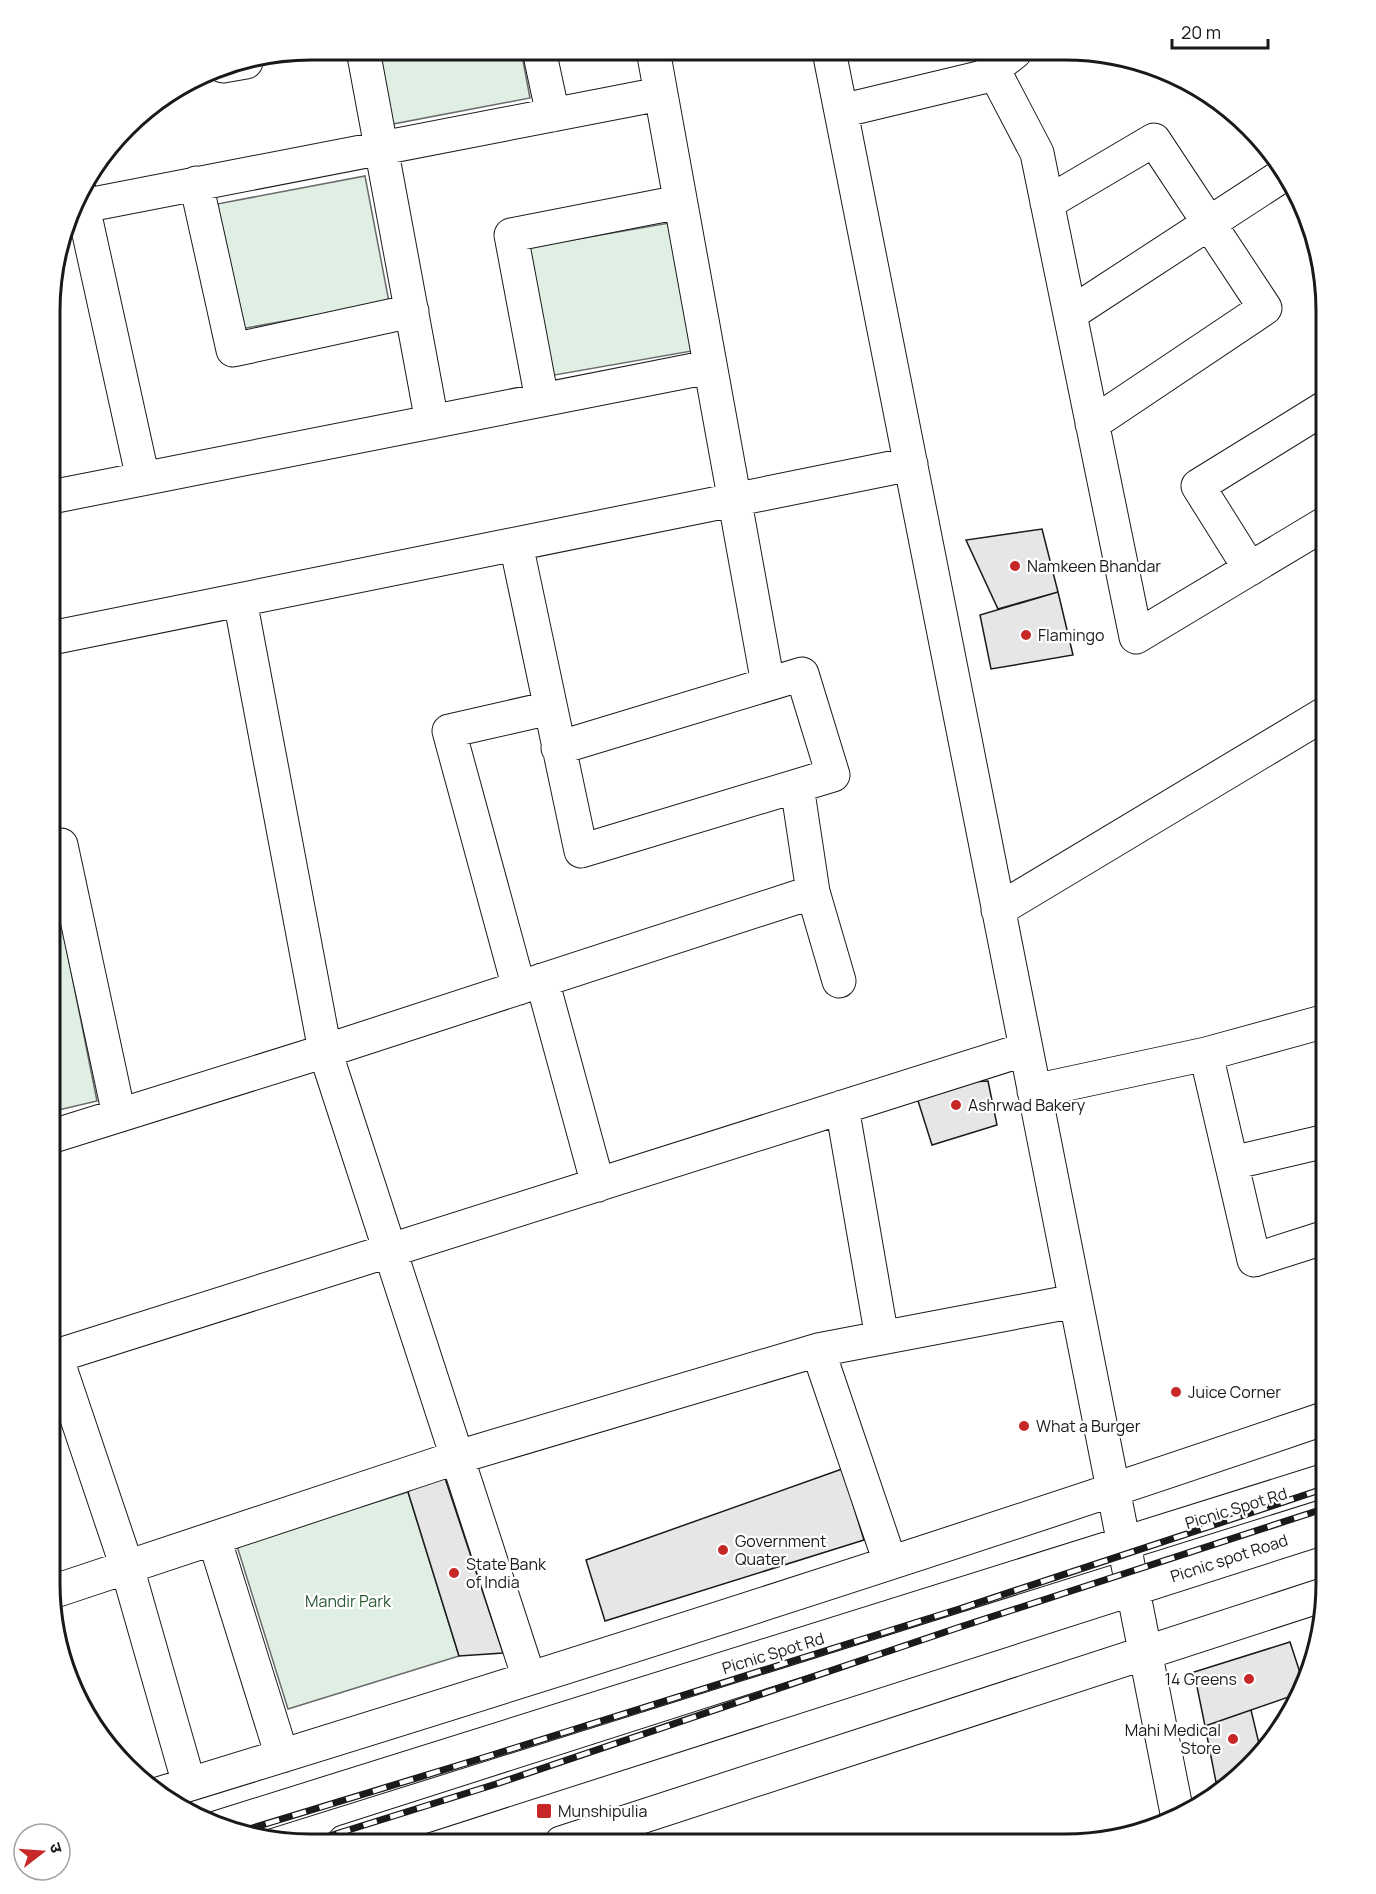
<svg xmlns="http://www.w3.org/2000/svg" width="1376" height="1894" font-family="Manrope,'Noto Sans Devanagari',sans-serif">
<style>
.green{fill:#e0efe3;stroke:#6a6a6a;stroke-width:1.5}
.building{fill:#e6e6e6;stroke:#1a1a1a;stroke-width:1.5}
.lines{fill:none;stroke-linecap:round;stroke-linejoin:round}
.minor-casing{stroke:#1a1a1a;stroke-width:35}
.minor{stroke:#fff;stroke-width:33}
.rail-casing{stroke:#1a1a1a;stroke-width:7}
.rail{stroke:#fff;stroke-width:4.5;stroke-dasharray:14;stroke-linecap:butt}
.poi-dot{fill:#c62828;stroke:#fff;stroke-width:2}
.labels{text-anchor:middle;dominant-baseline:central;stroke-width:4.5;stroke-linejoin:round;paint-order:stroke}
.poi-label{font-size:16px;fill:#1a1a1a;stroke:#fff;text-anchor:start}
.street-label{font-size:16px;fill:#1a1a1a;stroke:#fff}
.park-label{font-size:16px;fill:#2b5a34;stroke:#fff}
.rim{fill:none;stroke:#1a1a1a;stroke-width:3}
</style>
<rect width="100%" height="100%" fill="#fff"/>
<path class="green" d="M379,50H521L530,98L393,124Z
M365,176L389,302L241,329L217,204Z
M669,223L692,351L549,376L526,248Z
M51,871L97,1101L50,1112Z
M408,1492L459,1656L288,1709L237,1546Z"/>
<path class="building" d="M1042,529L1058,592L998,609L966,540Z
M1058,592L1073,655L991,669L980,615Z
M988,1081L997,1125L932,1145L913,1085Z
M440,1463L503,1653L459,1656L408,1492Z
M842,1469L864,1540L605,1621L586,1560Z
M1290,1642L1304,1685L1300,1693L1205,1726L1194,1672Z
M1251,1710L1261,1752L1239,1777L1216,1782L1205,1726Z
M1239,1777L1237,1780L1218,1793L1216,1782Z"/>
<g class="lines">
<g class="minor-casing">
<path id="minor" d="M363,50L432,422
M539,50L553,115
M653,50L768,684
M829,51L1178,1818
M223,66L246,62V60
M993,69L1037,153L1136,637L1326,523
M841,111L983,77L1015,52
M196,183L233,350L412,311
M80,193L143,479
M1047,203L1154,140L1265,308L1092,424
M83,206L660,94
M1070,314L1283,175
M542,400L511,235L680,202
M51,497L709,367
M516,544L581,851L833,775L802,674L558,748
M1250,569L1198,486L1326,407
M240,600L325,1051L529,1678
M51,638L911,464
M797,786L813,892L839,981
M51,847L61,845L119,1115
M998,910L1326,713
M542,980L598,1185
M519,988L449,731L550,708
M1206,1054L1254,1260L1326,1237
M1034,1091L1206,1054L1326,1021
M842,1107L882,1338
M50,1137L325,1051L813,892
M1232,1163L1326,1141
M818,1350L890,1562
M56,1356L127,1567L189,1784
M50,1358L1026,1049
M214,1538L282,1756
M52,1592L458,1457L818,1350L1075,1301
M158,1794C549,1674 939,1550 1326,1418
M219,1827L1326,1480
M344,1842L1326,1527
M561,1843L1326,1594"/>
</g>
<use href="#minor" class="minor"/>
<g class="rail-casing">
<path id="rail" d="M239,1832L489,1756L959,1609L1326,1488
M310,1842L496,1784L957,1628L1326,1508"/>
</g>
<use href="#rail" class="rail"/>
</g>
<g class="poi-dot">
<circle cx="1015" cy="566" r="6"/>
<circle cx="1026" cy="635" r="6"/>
<circle cx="956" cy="1105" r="6"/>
<circle cx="1176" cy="1392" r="6"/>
<circle cx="1024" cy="1426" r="6"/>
<circle cx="723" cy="1550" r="6"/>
<circle cx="454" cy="1573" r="6"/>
<circle cx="1249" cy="1679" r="6"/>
<circle cx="1233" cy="1739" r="6"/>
<rect x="536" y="1803" width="16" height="16" rx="3"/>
</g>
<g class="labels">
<g class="poi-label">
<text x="1027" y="566">Namkeen Bhandar</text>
<text x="1038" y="635">Flamingo</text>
<text x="968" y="1105">Ashrwad Bakery</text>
<text x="1188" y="1392">Juice Corner</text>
<text x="1036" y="1426">What a Burger</text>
<text x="735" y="1541">Government<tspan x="735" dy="18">Quater</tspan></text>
<text x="466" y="1564">State Bank<tspan x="466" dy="18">of India</tspan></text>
<text x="1237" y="1679" text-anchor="end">14 Greens</text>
<text x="1221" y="1730" text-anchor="end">Mahi Medical<tspan x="1221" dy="18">Store</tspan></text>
<text x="558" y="1811">Munshipulia</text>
</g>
<g class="street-label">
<text transform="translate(1236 1508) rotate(-17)">Picnic Spot Rd</text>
<text transform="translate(1229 1558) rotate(-18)">Picnic spot Road</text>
<text transform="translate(773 1653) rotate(-17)">Picnic Spot Rd</text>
</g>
<g class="park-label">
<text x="348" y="1601">Mandir Park</text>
</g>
</g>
<path d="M0 0H1376V1894H0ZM311 60H1065A251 251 0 0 1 1316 311V1583A251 251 0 0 1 1065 1834H311A251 251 0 0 1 60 1583V311A251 251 0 0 1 311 60Z" fill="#fff" fill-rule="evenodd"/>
<path class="rim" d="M311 60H1065A251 251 0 0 1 1316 311V1583A251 251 0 0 1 1065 1834H311A251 251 0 0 1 60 1583V311A251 251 0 0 1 311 60Z"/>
<g transform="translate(42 1852) rotate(73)"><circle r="28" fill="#ffffff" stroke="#a3a3a3" stroke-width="1.5"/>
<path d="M0-4.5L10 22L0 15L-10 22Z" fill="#c62828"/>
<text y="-9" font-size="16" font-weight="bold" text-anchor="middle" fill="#1a1a1a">उ</text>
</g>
<path d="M1172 39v9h96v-9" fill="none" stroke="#1a1a1a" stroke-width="3"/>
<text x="1181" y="39" font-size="18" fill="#1a1a1a" stroke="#ffffff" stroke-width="4.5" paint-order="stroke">20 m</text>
</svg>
